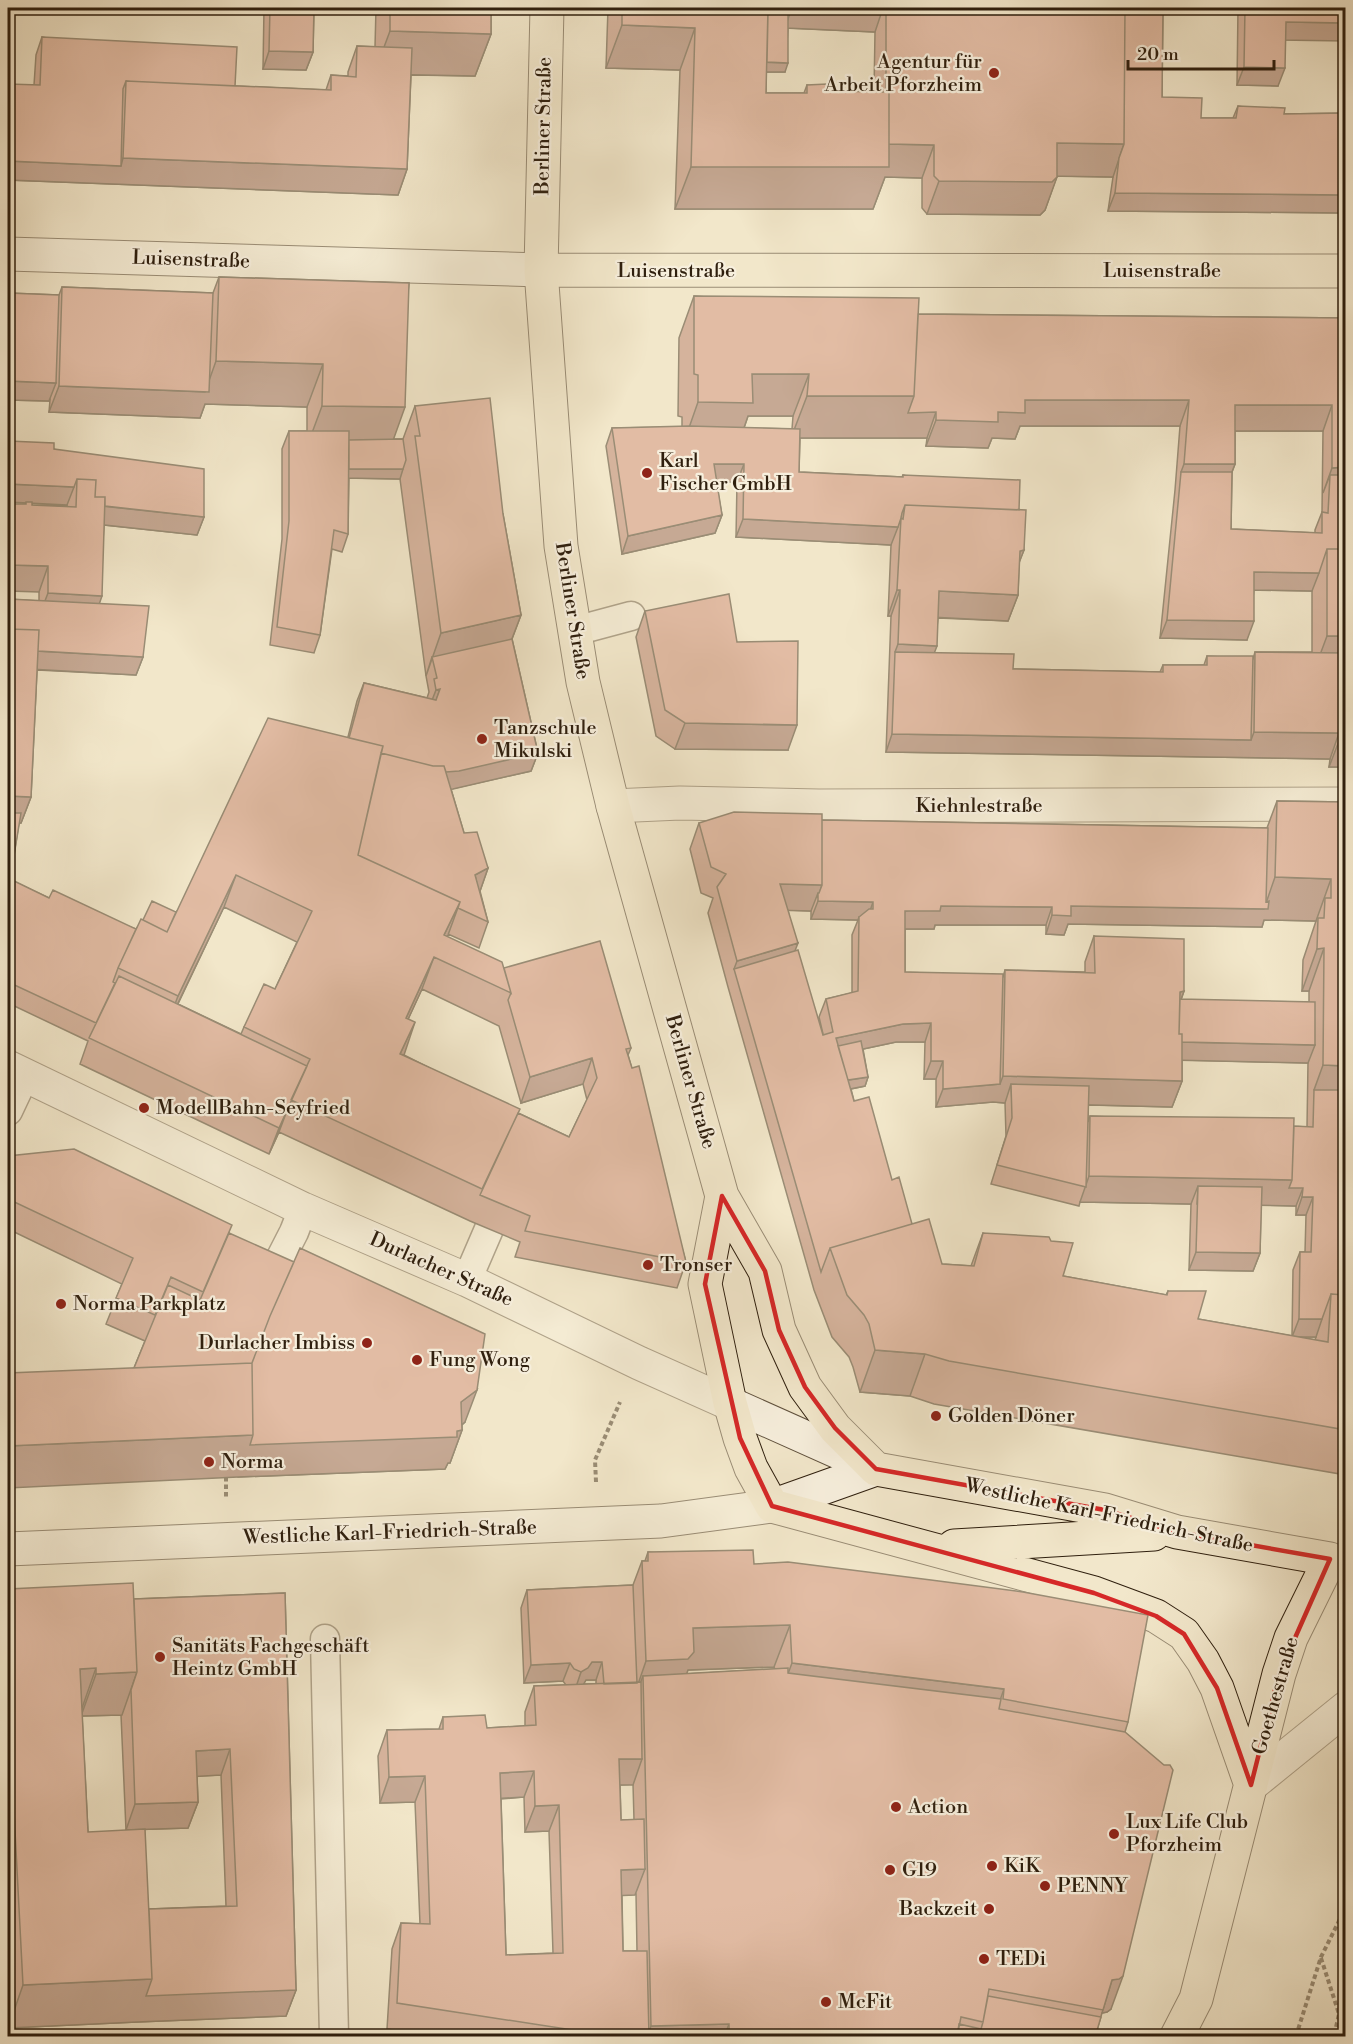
<svg xmlns="http://www.w3.org/2000/svg" width="1353" height="2044" font-family="'Libre Bodoni',serif">
<style>
.lines{fill:none;stroke-linecap:round;stroke-linejoin:round}
.lane-casing{stroke:#60513d;stroke-width:31}
.street-casing{stroke:#60513d;stroke-width:35}
.secondary-casing{stroke:#2f1f0e;stroke-width:35}
.primary-casing{stroke:#2f1f0e;stroke-width:35}
.path{stroke:#2f1f0e;stroke-width:4;stroke-dasharray:4.5 3;stroke-linecap:butt}
.lane{stroke:#f7efdd;stroke-width:28}
.street{stroke:#f7efdd;stroke-width:33}
.secondary{stroke:#f7efdd;stroke-width:33}
.primary{stroke:#f2e7cb;stroke-width:33}
.wall{fill:#b17465;stroke:#2f1f0e;stroke-width:1.5;fill-rule:evenodd}
.shaded-wall{fill:#905e53;stroke:#2f1f0e;stroke-width:1.5}
.building{fill:#ce8776;stroke:#2f1f0e;stroke-width:1.5;fill-rule:evenodd}
.marked{fill:none;stroke:#d62828;stroke-width:4.5;stroke-linejoin:round}
.poi-dot{fill:#8f2418;stroke:#f7efdd;stroke-width:2}
.labels{text-anchor:middle;dominant-baseline:central;stroke-width:4.5;stroke-linejoin:round;paint-order:stroke}
.poi-label{font-size:20px;fill:#2f1f0e;stroke:#f7efdd;text-anchor:start}
.street-label{font-size:20px;fill:#2f1f0e;stroke:#f7efdd}
</style>
<rect width="100%" height="100%" fill="#f2e7cb"/>
<filter id="stains"><feTurbulence type="fractalNoise" baseFrequency=".00333" numOctaves="4"/><feColorMatrix values="0 0 0 0 .2 0 0 0 0 .09 0 0 0 0 .02 0 0 0 .5 -.17"/></filter>
<radialGradient id="worn" r=".72"><stop offset=".6" stop-color="#630" stop-opacity="0"/><stop offset="1" stop-color="#630" stop-opacity=".3"/></radialGradient>
<g class="lines">
<g class="lane-casing">
<path id="lane" d="M575,631L631,616
M8,1111L25,1075
M273,1273L294,1232L303,1209
M467,1280L489,1229
M325,1639L334,2036"/>
</g>
<g class="street-casing">
<path id="street" d="M613,806L680,803L819,806L1346,804
M8,1067L303,1209L467,1280L639,1363L874,1468
M1251,1785L1346,1708"/>
</g>
<g class="secondary-casing">
<path id="secondary" d="M8,254L541,270
M8,1549L661,1521L772,1506L876,1469"/>
</g>
<g class="primary-casing">
<path id="primary" d="M547,8L541,270L561,546L583,682L613,806L722,1196L765,1271L779,1330L805,1387L835,1428L876,1469L1105,1510L1177,1532L1330,1559L1291,1638L1279,1674L1196,1999L1177,2036
M541,270L1346,271
M722,1196L705,1284L730,1403L740,1438L751,1468L772,1506L1094,1593L1156,1616L1184,1634L1203,1661L1217,1688L1251,1785
M954,1546L1154,1534"/>
</g>
<path class="path" d="M226,1477V1497
M596,1482L595,1460L620,1402
M1321,1958L1339,2014L1334,2036
M1296,2036L1321,1957L1346,1907"/>
<use href="#lane" class="lane"/>
<use href="#street" class="street"/>
<use href="#secondary" class="secondary"/>
<use href="#primary" class="primary"/>
</g>
<path class="wall" d="M264,8H314L313,52L306,70L263,69Z
M376,8H491V34L475,76L411,75L407,169L398,195L8,180L34,85L36,55L42,37L235,86L326,90L331,75L348,76V72L357,46L375,47Z
M608,8H768V13L785,14V8H1163L1162,97L1201,118H1233L1238,106L1284,114L1346,113V213L1108,211L1113,177L1057,176L1045,210L1040,215L927,214L922,208V178L885,177L873,209H675L680,70L606,68ZM788,28L875,32L874,91H827L807,85L804,93H766V72H785Z
M1238,8H1346L1285,40L1278,86L1237,85Z
M219,277L409,283L393,439H403L415,406L503,514L521,615L512,639L538,753L531,771L451,789L464,833L488,868L480,891L488,922L479,948L448,934L447,937L504,968L631,1048L628,1055L686,1262L677,1288L515,1257L520,1242L470,1221L279,1132L269,1154L80,1064L88,1041L8,1003V599L39,601V592L26,503L8,502L54,449L204,517L197,535L104,525L99,603L143,657L136,675L37,670L31,797L21,823H19L10,880L49,898L136,929L143,920L176,912L348,737L357,701L364,683L427,698L429,692L426,676L400,479L349,478L348,534L342,552L332,549L320,635L314,653L270,645L282,539V449L289,431H307V407L205,404L200,418L49,412L50,400L49,401L8,400V293L59,295L62,287L213,293ZM32,503L67,505V506L32,505ZM224,907L297,942L275,989L244,1027L241,1034L178,1004ZM422,989L499,1026L521,1103L583,1084L587,1100L569,1137L518,1113L404,1055L408,1019Z
M694,296L918,314L1346,318V767H1329L1330,759L886,752L891,616H888L891,545L736,537L737,482H716L722,515L715,533L622,554L606,446L612,428L682,427V417L678,416L679,338ZM748,416H793L792,429L744,428ZM1020,426H1180L1175,490L1160,638L1247,640L1254,590L1312,591V652H1255L1253,659L1207,656L1204,665H1163L1160,672L1013,669L934,653L938,618L1008,621L1018,595L1019,562L1024,550L1019,510L903,475L902,477L799,472L800,438H927L926,446L988,448L992,438L1015,439ZM1235,431H1323L1322,512L1315,530V533L1231,529L1232,472L1235,464Z
M645,611L737,642L788,750L675,749L656,736L636,637Z
M1277,801L1346,802V1475L934,1404L910,1396L860,1392L853,1367L849,1357L832,1337L814,1290L728,987L708,913L713,898L701,893L690,849L699,823L822,820L1267,828ZM788,910L811,911V919L858,920L852,935V993L826,999L819,1017L823,1034L795,951ZM1264,920L1316,921L1303,960L1302,991H1309V1002L1181,1000L1184,991L1094,936L1085,962V972L1005,970L1003,977L905,972V929H934L935,925H1046V934L1064,935L1068,924L1262,927ZM896,1042H925L924,1079H936V1107L993,1102L1005,1103L1006,1136L991,1184L1079,1206L1080,1202L1191,1204L1189,1270L1253,1271L1260,1253L1261,1205L1296,1206V1215H1306L1305,1252H1300L1293,1270L1292,1336L1198,1319L1168,1291L1166,1295L1063,1276L983,1233L971,1266L942,1264L912,1224L854,1101L851,1089L865,1086L868,1077L863,1049ZM1182,1060L1308,1063L1307,1127L1090,1116L1088,1122V1105L1172,1107L1182,1081ZM1297,1337H1316L1315,1340Z
M8,1156L229,1233L465,1422L462,1425V1430L450,1463H448L445,1469L238,1477L134,1368L145,1341L106,1324L122,1284L8,1229Z
M648,1552L754,1564L1128,1722L1125,1732L1111,2009L1107,2012L1102,2013L1095,2037H437L387,2029L392,1949L401,1923L420,1924L415,1802L380,1803L378,1756L387,1730L439,1729L443,1717L487,1728L525,1726V1712L534,1686L566,1685L563,1681L524,1683L521,1608L527,1590L633,1585L642,1561H645ZM774,1667L775,1669L686,1674L688,1670ZM586,1680H596V1684H583ZM633,1784L634,1820H621L620,1785ZM524,1797L525,1832L549,1831L553,1953L506,1955L501,1799ZM636,1894L637,1951H623L622,1895Z
M8,1589L134,1599L285,1593L296,1990L286,2016L137,2022L8,2028ZM121,1715L126,1830L188,1828L198,1802L197,1776L221,1775L226,1906L149,1909L88,1832L82,1716Z"/>
<path class="shaded-wall" d="M791,10L881,14L875,32L785,28Z
M1286,22L1346,23V41L1279,40Z
M622,25L695,28L680,70L606,68Z
M390,31L491,34L475,76L374,74Z
M269,51L313,52L306,70L263,69Z
M756,62L788,63L785,72H753Z
M1244,67L1285,68L1278,86L1237,85Z
M1057,143L1124,144L1113,177L1045,176Z
M886,144L934,145L922,178L885,177L873,209H675L691,167Z
M123,158L407,169L398,195L8,180V161L121,166Z
M1057,177L1045,210L1040,215L927,214L939,181Z
M1115,193L1346,195V213L1108,211Z
M216,361L323,364L307,407L205,404L200,418L49,412L59,386L205,392Z
M752,374H809L793,416H748L738,445H683L698,402Z
M8,381L56,383L49,401L8,400Z
M807,396H914L936,412L927,438H791Z
M1025,400H1189L1180,426H1020L1015,439L992,438L988,448L926,446L936,420L998,412Z
M1235,405H1332L1323,431H1225Z
M322,406L405,407L390,449H306Z
M714,464H744L737,482H707Z
M1184,464H1235L1225,490L1181,472Z
M1346,467V493L1330,475L1323,493L1332,468Z
M346,469H403L400,479L342,478Z
M8,484L74,487L67,505L8,502Z
M92,505L204,517L197,535L86,523Z
M722,515L715,533L622,554L628,536Z
M743,519L898,527L891,545L736,537Z
M1024,550L1014,576L1020,551Z
M8,565L48,566L39,592L8,591Z
M1254,572L1319,573L1312,591L1248,590Z
M897,590H900L891,616H888Z
M939,591L1018,595L1008,621L930,617Z
M48,593L102,596L93,622L38,619Z
M521,615L505,657H432L426,676L441,633Z
M1167,620L1254,621L1247,640L1160,638Z
M1327,636H1346V679H1311Z
M898,644L937,646L927,672L895,652Z
M35,651L143,657L136,675L29,669Z
M440,689L434,707L429,708L436,690Z
M685,723L797,725L788,750L675,749Z
M1254,732L1339,733L1330,759L886,752L892,734L1251,740Z
M1339,741H1346V767H1329Z
M538,753L531,771L453,789L424,792L430,774Z
M8,796L31,797L21,823L8,822Z
M488,868L479,894L475,875Z
M236,875L224,907L166,1028L178,996Z
M1275,877L1331,879L1316,921L1264,920L1262,927L1068,924L1064,935L1046,934L1052,915L1071,906L1264,909Z
M780,884L822,885L818,898V893L811,911L771,910Z
M818,901L873,902L867,920L859,917L858,920L811,919Z
M460,902L448,935L437,958L444,935Z
M941,906L1052,907L1046,925H935L934,929H899L905,911Z
M798,943L788,969H734L737,961Z
M1324,948L1309,991H1302L1317,949Z
M434,957L422,989L394,1050L406,1018Z
M1184,991L1177,1010L1180,992Z
M415,1022L404,1055L400,1054Z
M931,1023L925,1042H896L835,1055L836,1038L903,1024Z
M1176,1042L1315,1045L1308,1063L1170,1060Z
M592,1058L583,1084L521,1103L530,1077Z
M931,1061H943L936,1079H924Z
M1323,1065L1346,1066V1109L1314,1090Z
M1003,1076L1182,1081L1172,1107L1012,1103L1011,1084L1005,1103L993,1102L936,1107L943,1089L1000,1084Z
M868,1077L865,1086L840,1091L843,1081Z
M288,1108L279,1132L269,1154L279,1128Z
M1089,1176L1292,1180L1303,1188L1296,1206L1197,1204L1198,1186L1191,1204L1080,1202Z
M1302,1197H1313L1306,1215H1296Z
M1196,1252L1260,1253L1253,1271L1189,1270Z
M1299,1319H1322L1316,1337H1292Z
M875,1350L925,1354L910,1396L860,1392Z
M477,1390L465,1422L449,1435L461,1402Z
M462,1430L450,1463H448L445,1469L238,1477L8,1488V1446L253,1435L457,1431Z
M790,1625L774,1667L688,1670L679,1695L643,1676L631,1708L636,1690L646,1661L693,1628Z
M592,1662H602L596,1680H586L582,1687L575,1690L581,1672Z
M570,1663L563,1681L524,1683L531,1665Z
M792,1663L1004,1689L989,1732L776,1706Z
M96,1668L81,1711L80,1669Z
M137,1672L122,1715L81,1716L96,1674Z
M230,1749L221,1775L187,1777L196,1751Z
M619,1759H642L633,1785H609Z
M534,1771L524,1797L491,1799L500,1773Z
M425,1776L415,1802L380,1803L389,1777Z
M198,1802L188,1828L126,1830L135,1804Z
M559,1805L549,1831L525,1832L535,1806Z
M645,1869L635,1895L611,1896L621,1870Z
M1123,1976L1111,2009L1107,2012L1102,2013L1112,1980Z
M152,1979L296,1990L286,2016L137,2022L8,2028L23,1985Z
M729,2024L724,2037H647L651,2026Z
M729,2034H822L821,2037H728Z"/>
<path class="building" d="M270,8H314L313,52L269,51Z
M390,8H491V34L390,31Z
M622,8H768L766,93H807V85L827,84V91L889,92V167H691L695,28L622,25Z
M791,8H881V14L791,10Z
M886,8H1125L1124,144L1057,143V177L1052,182L939,181L934,176V145L889,144V92L886,91Z
M1125,8H1163L1162,97L1202,98L1201,118H1236L1238,106L1285,108L1284,114L1346,113V195L1115,193L1119,158L1124,144Z
M1245,8H1346V23L1286,22L1285,68L1244,67Z
M768,13L788,14V63L767,62Z
M42,37L237,47L235,86L126,81L123,89L121,166L8,161V84L40,85Z
M357,46L412,48L407,169L123,158L126,81L331,90V75L356,77Z
M219,277L409,283L405,407L322,406L323,364L216,361Z
M62,287L213,293L209,392L59,386Z
M8,293L59,295L56,383L8,381Z
M694,296L919,298L914,396H807L809,374H752L753,403L698,402V375L694,374Z
M918,314L1346,318V467L1332,468V405H1235V464H1184L1189,400H1025V413L998,412V422L936,420V412L908,413L914,396Z
M490,398L503,514L521,615L441,633L415,436H420L415,406Z
M689,426L800,429L799,472L903,477V475L1020,480L1019,510L905,505L902,513L901,518L898,527L743,519L744,464H714L722,515L628,536L612,428Z
M289,431H349L348,534L334,530L320,635L277,627L289,521Z
M403,439L406,460L403,469H349V440Z
M8,441L54,443V449L204,469V517L105,506V497H95L96,480L77,479L74,487L8,484Z
M1181,472H1232L1231,529L1322,533V512L1328,513L1330,475H1346V549H1327L1319,573L1254,572V621L1167,620Z
M77,479L96,480L95,497H105L102,596L48,593V566L8,565V504H26V502H32V505L76,507Z
M905,505L1026,510L1024,550L1020,551L1018,595L939,591L937,646L898,644L900,590H897L901,518L903,519Z
M1327,549H1346V636H1327Z
M729,594L737,642L798,641L797,725L685,723L665,710L645,611Z
M8,599L149,606L143,657L38,651L39,630L8,629Z
M8,629L39,630L31,797L8,796Z
M512,639L538,753L459,771L446,772L444,766H433L381,753L383,746L349,738L364,683L436,700L440,689L436,690L434,679L437,678L432,657Z
M895,652L1014,654L1013,669L1163,672V665H1207V656H1253L1251,740L892,734Z
M1255,652L1346,653V741H1339V733L1254,732Z
M268,718L383,746L358,855L460,902L444,935L502,962L511,993L434,957L406,1018L415,1022L400,1054L520,1109L482,1189L291,1100L310,1059L244,1027L264,984L275,989L312,911L236,875L178,996L118,968L141,919L167,932Z
M381,753L433,766H444L464,833L477,832L488,868L475,875L488,922L458,908L460,902L358,855Z
M1277,801L1346,802V1066L1323,1065L1324,948L1317,949L1318,918H1324L1325,898H1331V879L1275,877Z
M734,812L822,814V885L780,884L798,943L737,961L717,887L726,874L711,867L699,823Z
M8,813H21L10,880L8,878Z
M822,820L1268,828L1266,902L1269,901L1268,909L1071,906V916L1052,915V907L941,906L940,911H905V972L1003,974L1000,1084L943,1089V1061H931V1023L903,1024L836,1038L854,1101L869,1097L892,1180L899,1177L912,1224L830,1248L821,1272L734,969L798,950L823,1035L833,1032L826,999L858,991L859,917L869,909H873V902L818,901V893H819L822,885Z
M8,878L49,898L53,890L136,929L118,968L113,982L115,983L96,1023L8,982Z
M152,901L176,912L167,932L143,920Z
M1094,936L1184,939V991L1180,992L1179,1034H1182V1081L1003,1076L1005,970L1095,973Z
M600,941L631,1048L626,1049L632,1068L639,1066L686,1262L525,1231L530,1216L480,1195L518,1113L569,1137L597,1078L592,1058L530,1077L508,1000L511,993L504,968Z
M119,976L307,1066L279,1128L89,1038Z
M1180,999L1315,1002V1045L1182,1042V1034H1179Z
M861,1041L868,1077L848,1080L838,1046Z
M1011,1084L1089,1086L1086,1187L997,1165L1012,1118Z
M1314,1090H1346V1295L1331,1294L1322,1319H1299L1300,1252H1311L1313,1197H1302L1303,1188H1289L1292,1180L1294,1126L1313,1127Z
M1090,1116L1294,1118L1292,1180L1089,1176Z
M74,1149L232,1225L203,1292L171,1277L155,1315L116,1298L133,1258L8,1199V1156Z
M1198,1186L1262,1187L1260,1253L1196,1252Z
M929,1219L942,1264L974,1266L983,1233L1049,1237L1051,1241L1073,1243L1063,1276L1167,1295L1168,1291H1206L1198,1319L1328,1342L1331,1294L1346,1295V1430L949,1361L925,1354L875,1350L869,1324L864,1315L847,1295L830,1248Z
M229,1233L294,1262L270,1316L252,1363L134,1368L168,1285L200,1300Z
M300,1248L485,1334L477,1390L461,1402L462,1430L457,1431V1437L250,1445L253,1435L252,1363L270,1316Z
M252,1363L253,1435L8,1446V1373Z
M753,1550L754,1564L788,1562L931,1580L1023,1592L1148,1615L1128,1722L1003,1699L1004,1689L792,1663L790,1625L693,1628L694,1652L688,1659L646,1661L642,1561H648V1552Z
M133,1583L137,1672L96,1674V1668L80,1669L88,1832L145,1829L152,1979L23,1985L8,1696V1589Z
M633,1585L637,1683L604,1684L602,1662H592L588,1668L581,1672L574,1669L570,1663L531,1665L527,1590Z
M285,1593L296,1990L146,1996L152,1979L149,1909L237,1906L230,1749L196,1751L198,1802L135,1804L131,1690L137,1672L134,1599Z
M788,1668V1673L1001,1699L999,1709L1125,1732L1164,1765H1170L1173,1770L1123,1976L1119,1979L1112,1980L1103,2010L989,1989L983,2022L961,2017L957,2037H822V2034H729V2024L651,2026L643,1676Z
M641,1682L642,1759H619L621,1820L644,1819L645,1869L621,1870L623,1951H647L649,2037H618L397,2003L401,1923L430,1924L425,1776L389,1777L387,1730L443,1729V1717L485,1715L487,1728L536,1725L534,1686ZM534,1771L535,1806L559,1805L563,1953L506,1955L500,1773Z
M988,1996L1101,2017L1095,2037H957L959,2024L981,2029L983,2022Z"/>
<path d="M0 0H1353V2044H0ZM722,1196L765,1271L779,1330L805,1387L835,1428L876,1469L1105,1510L1177,1532L1330,1559L1279,1674L1251,1785L1217,1688L1184,1634L1156,1616L1094,1593L772,1506L740,1438L705,1284Z" fill="#f2e7cb" fill-opacity=".55" fill-rule="evenodd"/>
<path class="marked" d="M722,1196L765,1271L779,1330L805,1387L835,1428L876,1469L1105,1510L1177,1532L1330,1559L1279,1674L1251,1785L1217,1688L1184,1634L1156,1616L1094,1593L772,1506L740,1438L705,1284Z"/>
<g class="poi-dot">
<circle cx="994" cy="73" r="6"/>
<circle cx="647" cy="473" r="6"/>
<circle cx="482" cy="739" r="6"/>
<circle cx="144" cy="1108" r="6"/>
<circle cx="648" cy="1265" r="6"/>
<circle cx="61" cy="1304" r="6"/>
<circle cx="367" cy="1343" r="6"/>
<circle cx="417" cy="1360" r="6"/>
<circle cx="936" cy="1416" r="6"/>
<circle cx="209" cy="1462" r="6"/>
<circle cx="160" cy="1657" r="6"/>
<circle cx="896" cy="1807" r="6"/>
<circle cx="1114" cy="1834" r="6"/>
<circle cx="992" cy="1866" r="6"/>
<circle cx="890" cy="1870" r="6"/>
<circle cx="1045" cy="1886" r="6"/>
<circle cx="989" cy="1909" r="6"/>
<circle cx="984" cy="1959" r="6"/>
<circle cx="826" cy="2002" r="6"/>
</g>
<g class="labels">
<g class="poi-label">
<text x="982" y="62" text-anchor="end">Agentur für<tspan x="982" dy="23">Arbeit Pforzheim</tspan></text>
<text x="659" y="461">Karl<tspan x="659" dy="23">Fischer GmbH</tspan></text>
<text x="494" y="728">Tanzschule<tspan x="494" dy="23">Mikulski</tspan></text>
<text x="156" y="1108">ModellBahn-Seyfried</text>
<text x="660" y="1265">Tronser</text>
<text x="73" y="1304">Norma Parkplatz</text>
<text x="355" y="1343" text-anchor="end">Durlacher Imbiss</text>
<text x="429" y="1360">Fung Wong</text>
<text x="948" y="1416">Golden Döner</text>
<text x="221" y="1462">Norma</text>
<text x="172" y="1646">Sanitäts Fachgeschäft<tspan x="172" dy="23">Heintz GmbH</tspan></text>
<text x="908" y="1807">Action</text>
<text x="1126" y="1822">Lux Life Club<tspan x="1126" dy="23">Pforzheim</tspan></text>
<text x="1004" y="1866">KiK</text>
<text x="902" y="1870">G19</text>
<text x="1057" y="1886">PENNY</text>
<text x="977" y="1909" text-anchor="end">Backzeit</text>
<text x="996" y="1959">TEDi</text>
<text x="838" y="2002">McFit</text>
</g>
<g class="street-label">
<text transform="translate(544 126) rotate(-89)">Berliner Straße</text>
<text transform="translate(191 260) rotate(2)">Luisenstraße</text>
<text x="676" y="271">Luisenstraße</text>
<text x="1162" y="271">Luisenstraße</text>
<text transform="translate(572 611) rotate(81)">Berliner Straße</text>
<text x="979" y="806">Kiehnlestraße</text>
<text transform="translate(690 1082) rotate(74)">Berliner Straße</text>
<text transform="translate(441 1270) rotate(24)">Durlacher Straße</text>
<text transform="translate(1109 1516) rotate(12)">Westliche Karl-Friedrich-Straße</text>
<text transform="translate(390 1533) rotate(-2)">Westliche Karl-Friedrich-Straße</text>
<text transform="translate(1276 1696) rotate(-74)">Goethestraße</text>
</g>
</g>
<rect width="1353" height="2044" fill="none" stroke="#f2e7cb" stroke-width="30"/>
<rect x="9" y="9" width="1335" height="2026" fill="none" stroke="#2f1f0e" stroke-width="3"/>
<rect x="15" y="15" width="1323" height="2014" fill="none" stroke="#2f1f0e" stroke-width="1.5"/>
<path d="M1128 60v9h146v-9" fill="none" stroke="#2f1f0e" stroke-width="3"/>
<text x="1137" y="60" font-size="18" fill="#2f1f0e" stroke="#f7efdd" stroke-width="4.5" paint-order="stroke">20 m</text>
<rect width="100%" height="100%" filter="url(#stains)"/>
<rect width="100%" height="100%" fill="url(#worn)"/>
</svg>
